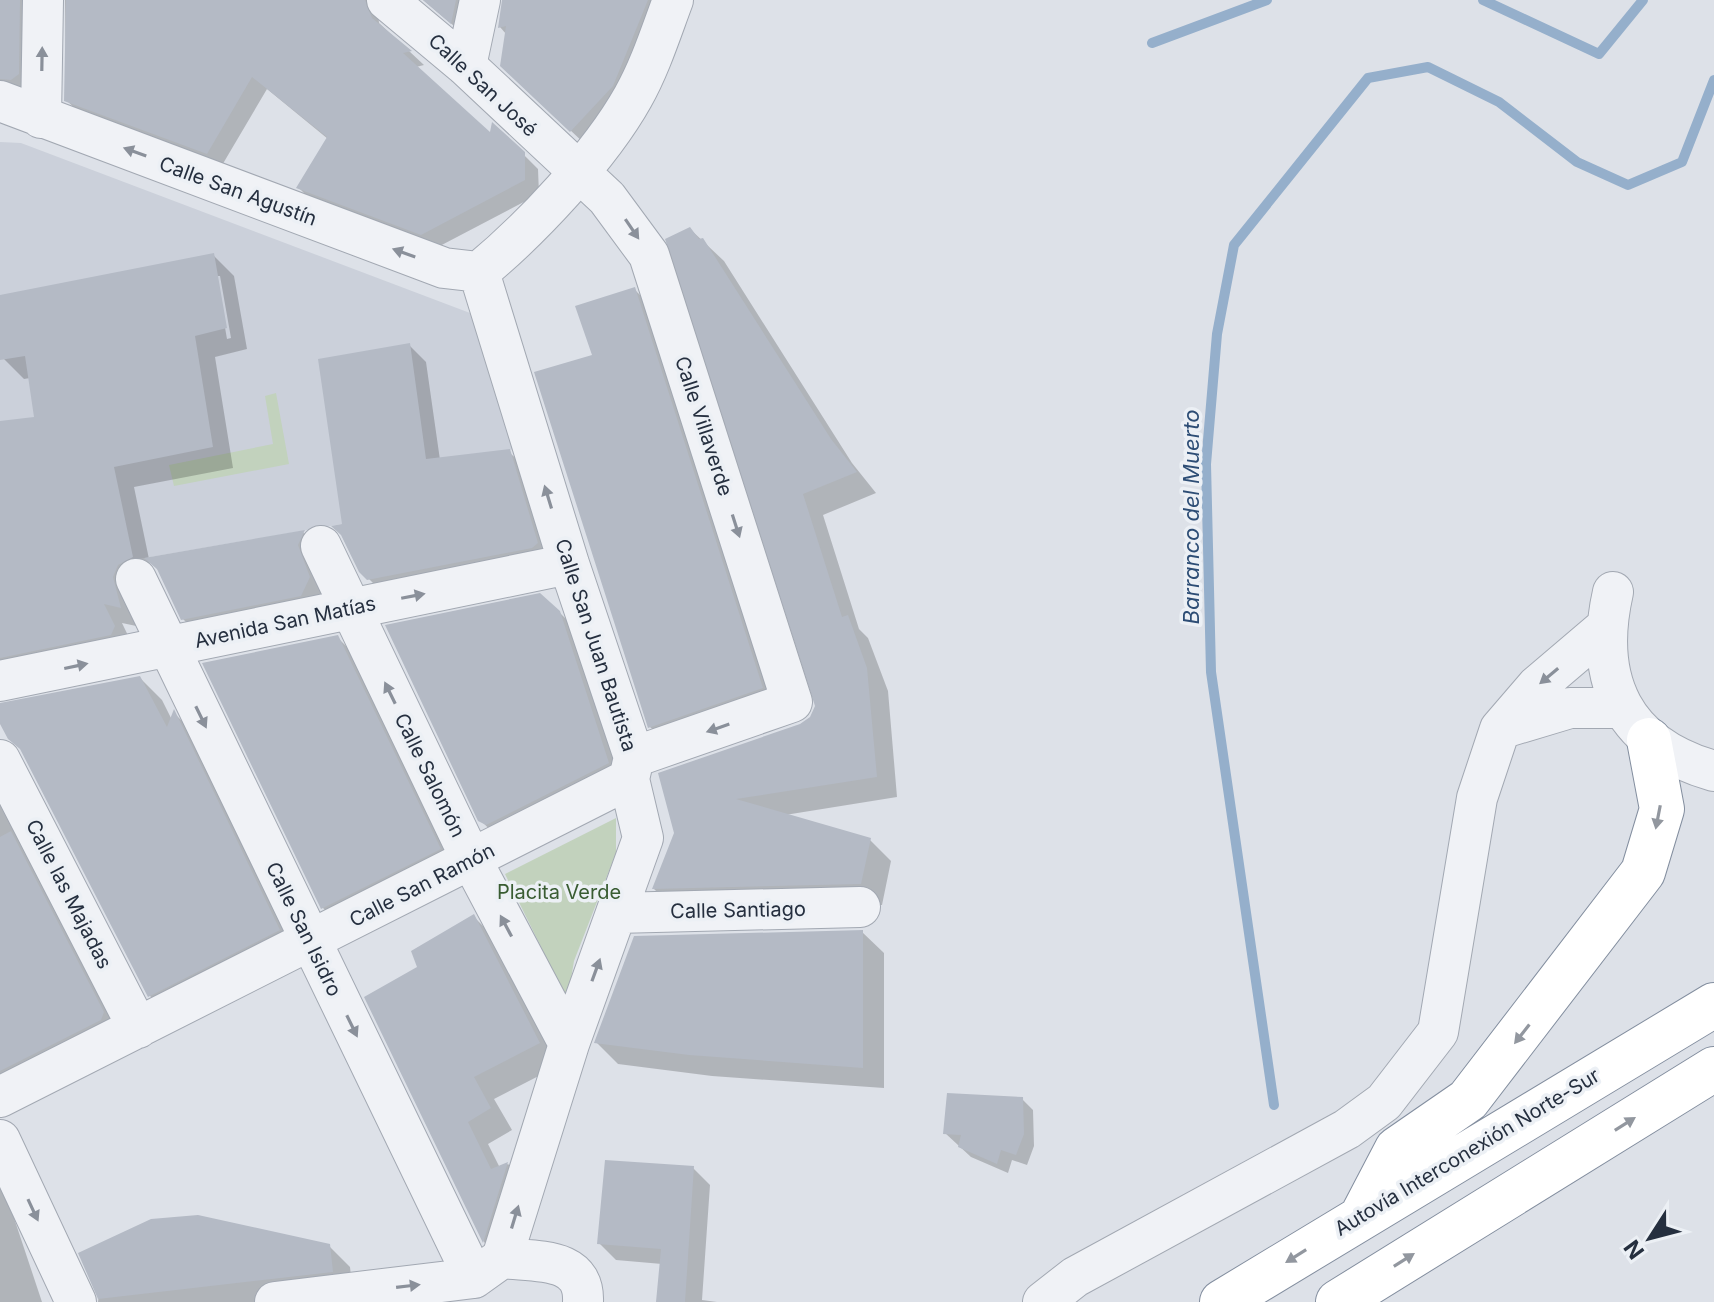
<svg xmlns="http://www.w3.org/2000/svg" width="1714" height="1302" font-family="Inter,sans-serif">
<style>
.built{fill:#cbd0da}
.green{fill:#c2d2bd}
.shadow{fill:#0003;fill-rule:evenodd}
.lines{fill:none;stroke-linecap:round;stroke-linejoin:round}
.stream{stroke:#95afcb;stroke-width:10}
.building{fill:#b4bac5}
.street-casing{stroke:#a2a8b2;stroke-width:42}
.highway-casing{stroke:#838e9f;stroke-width:46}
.street{stroke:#f0f2f6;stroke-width:40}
.highway{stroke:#fff;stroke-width:44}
.oneway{fill:#8a909a}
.oneway2{fill:#92979f}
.labels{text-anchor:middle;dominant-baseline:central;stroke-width:7;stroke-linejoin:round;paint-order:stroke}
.street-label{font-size:20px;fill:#252f3f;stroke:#ecf0f5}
.park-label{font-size:20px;fill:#395c32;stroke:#ecf0f5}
.water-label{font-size:22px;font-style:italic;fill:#2d4d75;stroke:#ecf0f5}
</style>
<rect width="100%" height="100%" fill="#dde1e8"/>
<path class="built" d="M0,142L21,143L470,313L517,449L466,455L475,501L0,583Z"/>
<path class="green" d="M276,393L289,464L174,486L169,465L273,444L265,396Z
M616,818V853L574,961L568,997L557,996L541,947L505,874Z"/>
<path class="shadow" d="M0,0H39L40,96L0,99Z
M65,0H383L378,12L379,23L424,65L416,67L492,136L523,154L538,169L539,194L436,248L312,201L298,187L328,139L267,89L221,167L81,114L66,100Z
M423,0H477L466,36Z
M503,0H671L586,145L517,80L506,34L500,27Z
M690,229L724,261L852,463L876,493L823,515L859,629L868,638L888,691L897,797L785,815L870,840L891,861L882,905L675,909L654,889L800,726L811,718L817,706Z
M213,255L234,276L247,349L215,357L233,468L134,487L149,559L304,533L320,549L326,594L200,636L183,619L160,572L149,560L153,578L141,627L122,623L134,648L0,678V423L36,418L30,378L24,379L4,359L0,297ZM216,276H220L231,338L227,339Z
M635,290L656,311L784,709L672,748L650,727Z
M409,345L426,362L440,460L509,452L526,468L554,560L385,595L361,571L345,526Z
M559,612L582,635L630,785L503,842L480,820Z
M337,637L359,659L461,871L344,929L323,908Z
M140,678L162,700L172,720L174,713L195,734L300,952L171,1017L149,995L24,753L0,720V704Z
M0,793L124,1034L0,1105Z
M474,917L495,938L560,1065L494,1099L512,1130L488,1144L500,1168L508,1164L529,1185L505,1262L484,1242L366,998L420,968Z
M862,932L884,953V1088L712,1076L618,1064L596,1042Z
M1022,1099L1033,1110L1034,1146L1027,1165L1012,1160L1008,1173L971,1157L945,1133Z
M693,1168L710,1185L702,1300L717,1302H658L662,1264L616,1260L599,1243Z
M0,1182L3,1185L42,1302H0Z
M329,1246L350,1267L353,1293L289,1302H98L99,1293Z"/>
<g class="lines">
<path class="stream" d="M1483,0L1599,54L1643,0
M1152,43L1267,0
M1274,1105L1211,672L1206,464L1217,334L1234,245L1368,78L1428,67L1499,102L1577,162L1628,185L1682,162L1714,80"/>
</g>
<path class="building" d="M0,0H20L19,74L11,80L0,79Z
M66,0H365L372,18L412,51L403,53L490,132L492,122L525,152V180L421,235L296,188L327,137L252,77L207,154L64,101Z
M423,0H456L451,24Z
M502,0H648L613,86L570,132L500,66L506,26L498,28Z
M690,227L699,239L703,238L831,439L857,472L803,494L842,617L848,615L867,668L877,777L736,799L871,838L861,884L652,889L674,833L658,773L800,724L810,717L815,706L665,239Z
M214,253L227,328L195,336L213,447L114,467L133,557L118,565L113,577L121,608L104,604L115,626L111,635L0,658V421L34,417L25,356L0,360V295Z
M635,287L763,688L648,728L534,372L592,355L575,306Z
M410,343L426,459L510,449L538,543L532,548L367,580L359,572L341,535L331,526L342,524L318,359Z
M305,530L298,545L310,577L301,596L181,620L157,569L144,558Z
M540,593L560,611L609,763L486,825L478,821L385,625Z
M338,635L441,849L321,909L202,663Z
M140,676L167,727L174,709L280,930L148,997L20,749L8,739L0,724V703Z
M11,831L104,1012L101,1020L0,1071V837Z
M474,914L540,1043L474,1077L491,1108L468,1122L491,1169L508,1162L483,1243L364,997L417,967L411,951Z
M863,930V1068L689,1055L594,1043L634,936Z
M947,1093L1023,1097L1024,1134L1016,1155L1001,1150L997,1164L958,1147L961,1135L943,1134Z
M605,1160L694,1166L685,1302H656L661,1249L597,1244Z
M198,1215L330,1244L333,1272L98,1299L78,1253L151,1219Z"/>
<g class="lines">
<g class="street-casing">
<path id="street" d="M387,0L466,66L607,198L649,255L792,702L634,757
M466,66L480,0
M0,101L444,268L479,272
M41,118L43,0
M479,272C531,229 600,156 633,97C650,67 661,32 673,0
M321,546L472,861L569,1044
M136,579L474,1278
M1613,592C1593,681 1623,745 1714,771
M0,681L569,564
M1500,729L1570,708H1623
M0,760L138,1028
M616,913L860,907
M0,1097L629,779
M0,1140L76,1302
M502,1258C536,1262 585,1256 583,1302
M275,1302L474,1278L502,1258L569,1044L643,838L629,779L634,757L569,564L479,272
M1043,1302L1075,1277L1347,1129L1384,1102L1438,1032L1477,798L1500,729L1537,686L1604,629"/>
</g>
<g class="highway-casing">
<path id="highway" d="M1363,1214L1397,1149L1468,1100L1643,872L1662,809L1649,740
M1222,1302L1714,1005
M1338,1302L1714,1069"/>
</g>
<use href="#street" class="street"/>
<use href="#highway" class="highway"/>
</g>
<defs><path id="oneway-solid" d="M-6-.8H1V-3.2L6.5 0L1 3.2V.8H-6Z" transform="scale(2)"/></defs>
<g class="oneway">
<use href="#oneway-solid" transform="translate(42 59) rotate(-89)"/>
<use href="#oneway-solid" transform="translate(135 152) rotate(-160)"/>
<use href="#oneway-solid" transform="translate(632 229) rotate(56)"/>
<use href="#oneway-solid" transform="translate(404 253) rotate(-160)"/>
<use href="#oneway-solid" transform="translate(548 497) rotate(-107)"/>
<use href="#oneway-solid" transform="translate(736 526) rotate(72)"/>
<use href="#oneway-solid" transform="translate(413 596) rotate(-11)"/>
<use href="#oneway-solid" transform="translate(76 666) rotate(-12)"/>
<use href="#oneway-solid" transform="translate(1549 676) rotate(140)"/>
<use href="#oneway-solid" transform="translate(390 693) rotate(-116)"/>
<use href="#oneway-solid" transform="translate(201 717) rotate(64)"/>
<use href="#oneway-solid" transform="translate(718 728) rotate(161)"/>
<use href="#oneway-solid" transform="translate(506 926) rotate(-118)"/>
<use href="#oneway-solid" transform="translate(596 970) rotate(-70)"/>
<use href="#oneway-solid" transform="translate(352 1026) rotate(64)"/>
<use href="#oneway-solid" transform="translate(33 1210) rotate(65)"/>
<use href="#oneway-solid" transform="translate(515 1217) rotate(-73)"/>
<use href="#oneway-solid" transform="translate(408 1286) rotate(-7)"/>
</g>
<g class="oneway2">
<use href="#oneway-solid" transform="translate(1658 817) rotate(101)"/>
<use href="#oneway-solid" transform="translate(1522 1034) rotate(128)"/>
<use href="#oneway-solid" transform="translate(1625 1124) rotate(-32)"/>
<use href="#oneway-solid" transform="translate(1296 1256) rotate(148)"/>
<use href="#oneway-solid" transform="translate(1404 1260) rotate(-32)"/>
</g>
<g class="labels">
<g class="street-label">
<text transform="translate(483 85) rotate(43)">Calle San José</text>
<text transform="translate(238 191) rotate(20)">Calle San Agustín</text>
<text transform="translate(704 426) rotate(72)">Calle Villaverde</text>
<text transform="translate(285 622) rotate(-12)">Avenida San Matías</text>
<text transform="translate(596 645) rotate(72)">Calle San Juan Bautista</text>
<text transform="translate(430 775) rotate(64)">Calle Salomón</text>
<text transform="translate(422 885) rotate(-27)">Calle San Ramón</text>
<text transform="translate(69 894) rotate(63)">Calle las Majadas</text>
<text transform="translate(738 910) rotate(-1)">Calle Santiago</text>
<text transform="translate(304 929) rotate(64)">Calle San Isidro</text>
<text transform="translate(1467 1152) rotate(-31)">Autovía Interconexión Norte-Sur</text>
</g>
<g class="park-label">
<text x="559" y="892">Placita Verde</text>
</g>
<g class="water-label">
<text transform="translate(1191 517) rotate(-90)">Barranco del Muerto</text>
</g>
</g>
<g transform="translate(1650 1238) rotate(234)" stroke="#ecf0f5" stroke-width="6" paint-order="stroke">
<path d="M0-6L14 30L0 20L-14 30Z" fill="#252f3f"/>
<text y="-12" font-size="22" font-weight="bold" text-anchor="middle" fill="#252f3f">N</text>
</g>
</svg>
